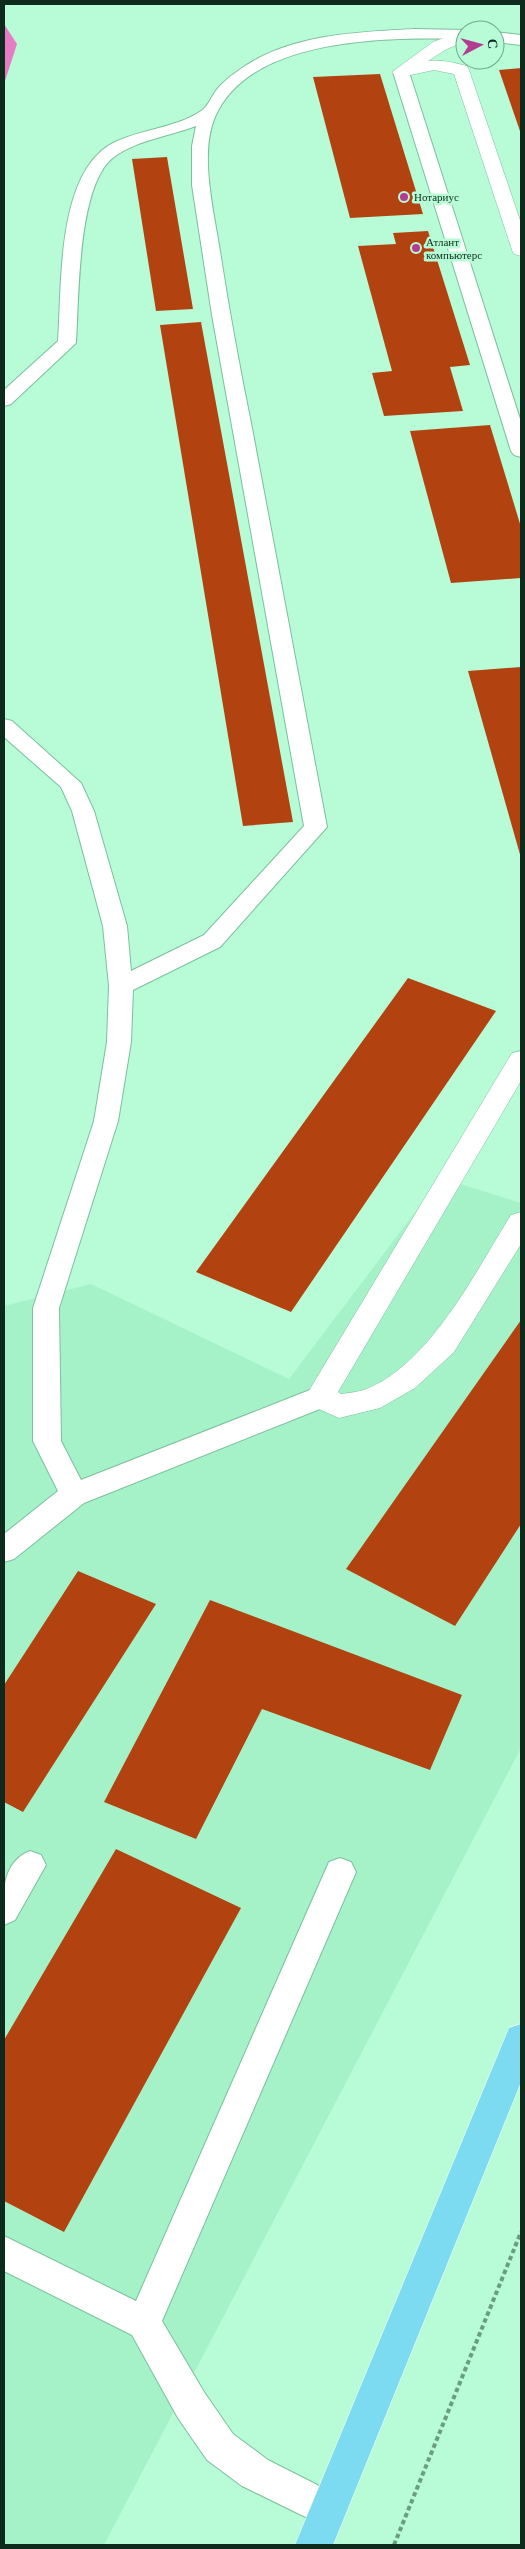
<svg xmlns="http://www.w3.org/2000/svg" width="525" height="2549" font-family="'Crimson Pro',serif">
<style>
.built{fill:#a5f2c9}
.forest{fill:#e57cc4}
.building{fill:#b24311}
.lines{fill:none;stroke-linecap:round;stroke-linejoin:round}
.service-casing{stroke:#7cbf9c;stroke-width:2}
.minor-casing{stroke:#7cbf9c;stroke-width:1}
.primary-casing{stroke:#fff;stroke-width:1}
.path{stroke:#6b9d82;stroke-width:4;stroke-dasharray:4.5 3;stroke-linecap:butt}
.service{fill:#fff;fill-rule:evenodd}
.minor{fill:#fff;fill-rule:evenodd}
.primary{fill:#7cdaf1;fill-rule:evenodd}
.poi-dot{fill:#b33c92;stroke:#b7fcd6;stroke-width:2}
.labels{text-anchor:middle;dominant-baseline:central;stroke-width:5;stroke-linejoin:round;paint-order:stroke}
.far-poi-label{font-size:11px;fill:#0e2a1d;stroke:#b7fcd6;text-anchor:start}
</style>
<rect width="100%" height="100%" fill="#b7fcd6"/>
<path class="built" d="M441,1178L521,1203V1748L104,2545H4V1306L91,1284L289,1379Z"/>
<path class="forest" d="M4,24L17,44L4,84Z"/>
<path class="building" d="M521,68V134L499,70Z
M380,74L423,214L350,218L313,77Z
M167,157L193,309L156,311L132,159Z
M428,231L470,365L450,367L463,411L384,416L372,373L392,371L358,246L396,244L393,233Z
M201,322L293,822L243,826L160,325Z
M490,425L521,527V578L451,583L410,431Z
M521,667V858L468,671Z
M408,978L496,1011L291,1312L196,1272Z
M521,1320V1524L455,1626L346,1569Z
M78,1571L156,1604L23,1812L4,1802V1685Z
M210,1600L462,1695L430,1770L262,1709L196,1839L104,1802Z
M116,1849L241,1908L64,2232L4,2201V2040Z"/>
<g class="lines">
<g class="service-casing">
<path id="service" d="M414,29L468,30H465V39C391,37 250,36 215,117C199,154 214,212 220,251C229,310 240,369 252,428C277,561 302,694 327,827L220,947L133,990L131,1042L118,1121L59,1308L61,1441L81,1480L320,1386L330,1389L334,1397L330,1405L84,1503L14,1559L4,1562V1534L58,1491L33,1441V1308L94,1121L107,1042L109,986L103,926L72,811L61,787L4,737V719L12,721L81,783L94,811L127,926L131,971L204,935L304,826L212,315L192,185V146L196,126C170,136 137,140 114,157C77,184 79,299 76,343L11,404L4,406V390L58,341C62,286 56,170 115,142C142,129 176,128 201,111C209,106 212,94 219,87C226,79 236,72 245,66C294,34 358,32 414,29Z
M495,32L521,35V45L495,42Z
M401,67L409,72L521,422V457L514,455L511,451L393,72Z
M30,1851L41,1855L46,1865L15,1920L4,1925C2,1898 1,1862 30,1851Z
M340,1858L351,1862L356,1872L162,2321L204,2392L233,2434L268,2460L341,2497L346,2510L341,2523L328,2528L242,2486L207,2460L178,2418L132,2335L4,2271V2236L136,2301L329,1862Z"/>
</g>
<g class="minor-casing">
<path id="minor" d="M465,30V41L445,50L428,61C440,59 455,63 467,66L469,70L521,223V256L514,254L512,250L454,74L434,70L401,77L395,76L392,72L433,42Z
M521,1051V1081L338,1392L341,1394C348,1393 357,1392 364,1390C429,1366 476,1271 511,1215L521,1212V1244L454,1352L415,1388L380,1408L339,1418L310,1405L306,1397L310,1389L512,1053Z"/>
</g>
<g class="primary-casing">
<path id="primary" d="M521,2024V2082L333,2545H295L509,2028Z"/>
</g>
<path class="path" d="M394,2545L521,2232"/>
<use href="#service" class="service"/>
<use href="#minor" class="minor"/>
<use href="#primary" class="primary"/>
</g>
<g class="poi-dot">
<circle cx="404" cy="197" r="5"/>
<circle cx="416" cy="248" r="5"/>
</g>
<g class="labels">
<g class="far-poi-label">
<text x="414" y="197">Нотариус</text>
<text x="426" y="242">Атлант<tspan x="426" dy="13">компьютерс</tspan></text>
</g>
</g>
<rect width="525" height="2549" fill="none" stroke="#0e2a1d" stroke-width="10"/>
<g transform="translate(480 45) rotate(84)"><circle r="24" fill="#b7fcd6" stroke="#73a88c"/>
<path d="M0-4L9 19L0 12L-9 19Z" fill="#b33c92"/>
<text y="-8" font-size="14" font-weight="bold" text-anchor="middle" fill="#0e2a1d">С</text>
</g>
</svg>
